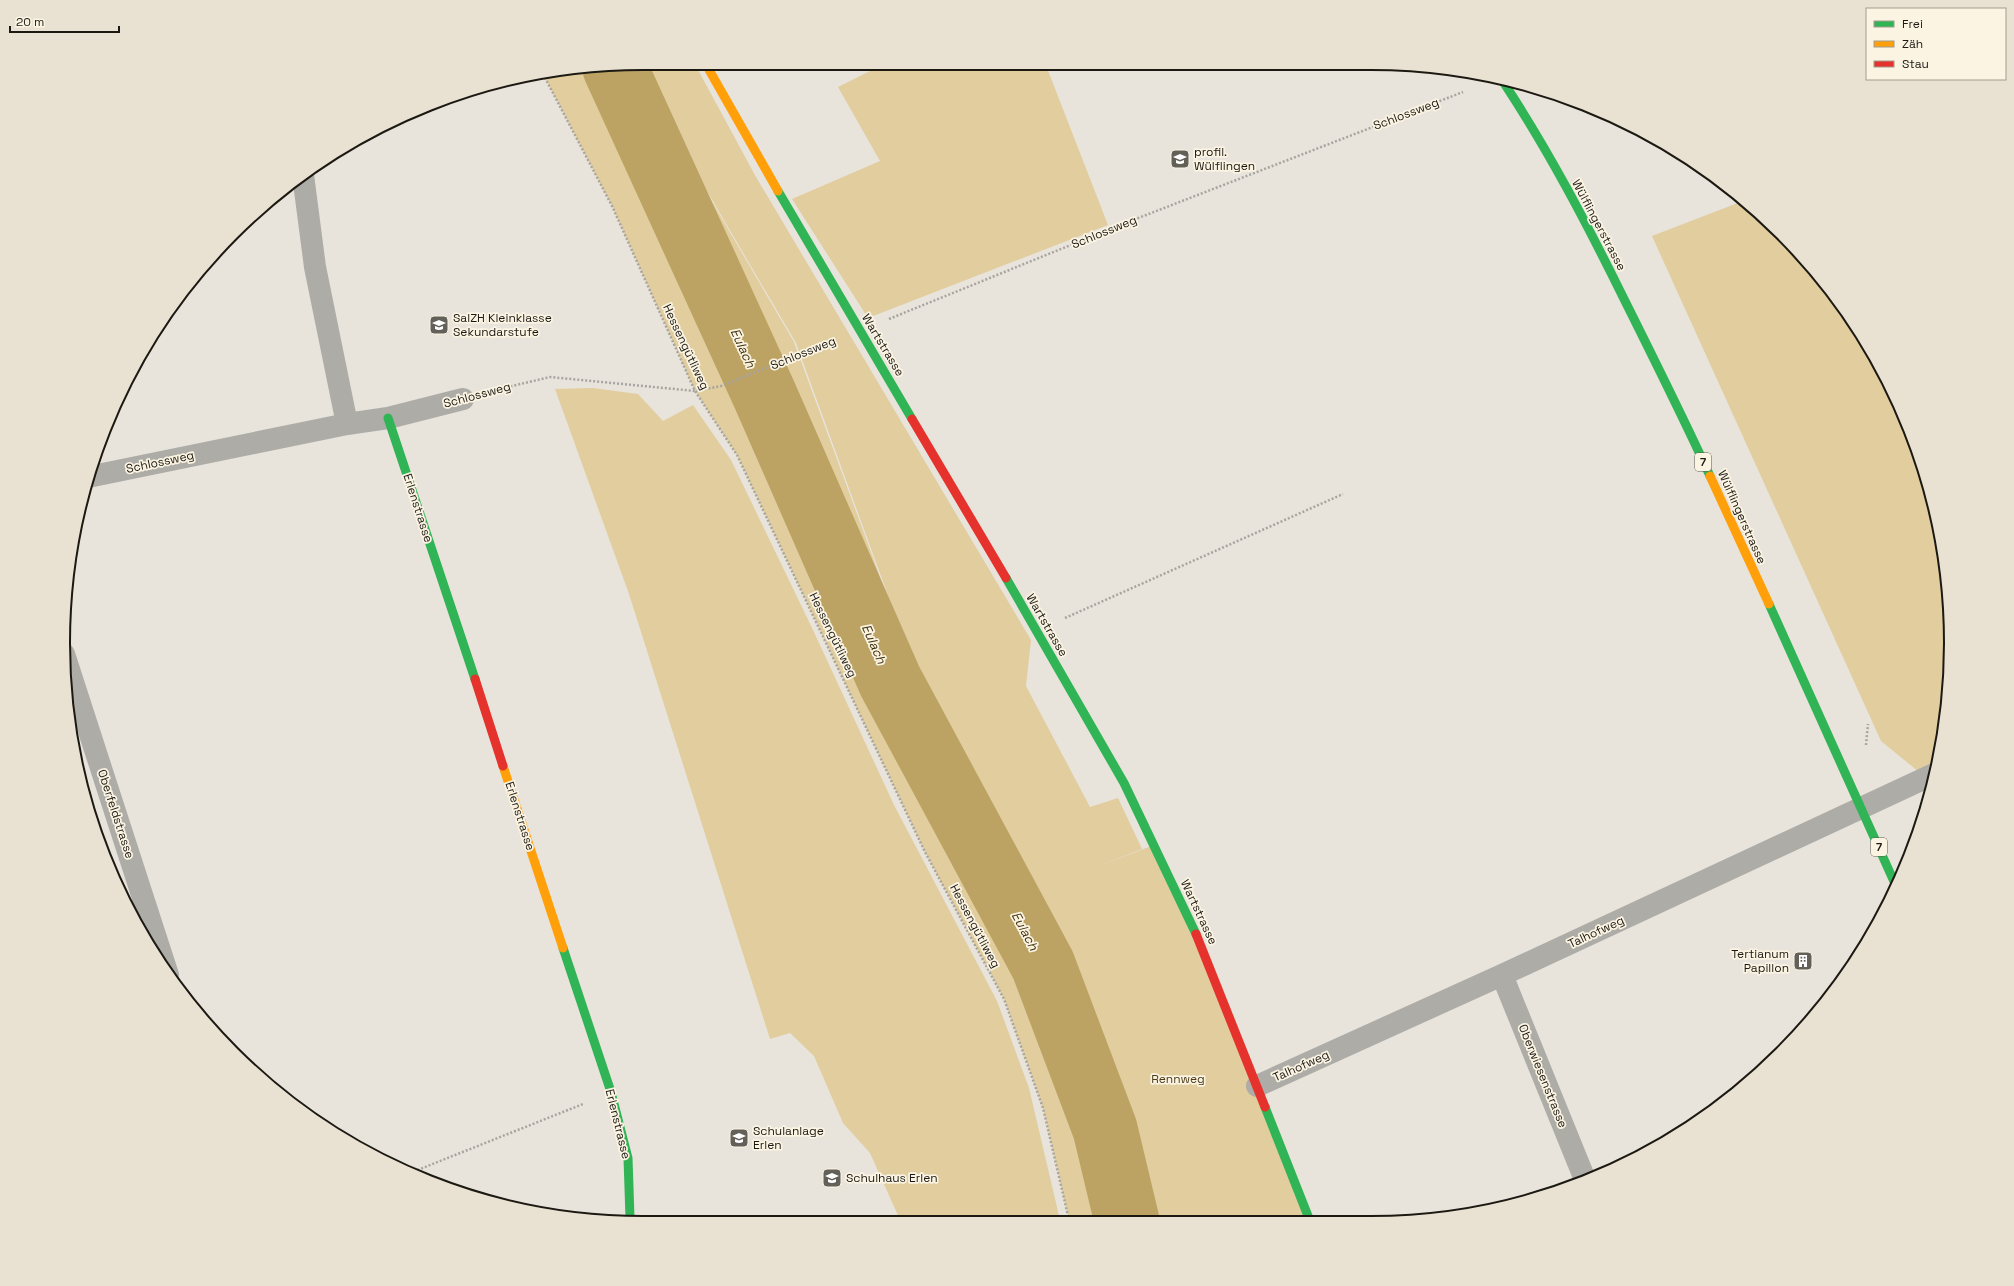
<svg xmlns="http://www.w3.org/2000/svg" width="2014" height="1286" font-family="'Space Grotesk',sans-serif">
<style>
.green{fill:#e1cd9e}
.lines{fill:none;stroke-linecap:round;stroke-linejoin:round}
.river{stroke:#bca363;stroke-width:65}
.path{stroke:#a7a5a1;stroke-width:2.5;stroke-dasharray:2 2;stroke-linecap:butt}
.street{stroke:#adaca7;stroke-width:22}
.fast{stroke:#30b455;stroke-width:9}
.slow{stroke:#ff9f0a;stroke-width:9}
.jam{stroke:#e5322d;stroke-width:9}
.labels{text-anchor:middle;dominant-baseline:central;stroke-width:3.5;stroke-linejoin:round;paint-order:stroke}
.shield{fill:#fbf4e3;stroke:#5f5b51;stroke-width:1}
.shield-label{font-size:11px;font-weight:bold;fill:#1c1913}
.street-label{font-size:12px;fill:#1c1913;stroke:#fbf4e3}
.poi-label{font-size:12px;fill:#1c1913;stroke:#fbf4e3;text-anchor:start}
.park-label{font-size:12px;fill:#4a3b16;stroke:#fbf4e3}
.water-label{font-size:13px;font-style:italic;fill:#42330e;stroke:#fbf4e3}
.rim{fill:none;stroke:#1c1913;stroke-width:2}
</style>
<rect width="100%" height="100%" fill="#e8e4db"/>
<path class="green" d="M567,68H599L606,82L640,78L794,342L923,694L974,773L924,694L796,343L640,77L653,68H697L756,177L1031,640L1026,686L1090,807L1118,798L1142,849L1094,868L1154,845L1310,1221L1069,1220L1043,1108L1004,999L925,852L737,455L695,391L612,206L543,74Z
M876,68H1047L1108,225L868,318L792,199L880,161L838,87Z
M1743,201L1807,261L1873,353L1920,457L1946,568L1950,681L1936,764L1919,772L1881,741L1652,236Z
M593,388L638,394L663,421L693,405L731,460L813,630L894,805L997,1001L1029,1088L1060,1220H900L870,1153L843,1123L814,1056L790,1033L770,1039L629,594L555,389Z"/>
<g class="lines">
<path class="river" d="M615,68L765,396L890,681L1043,965L1105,1129L1127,1221"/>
<path class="path" d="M543,74L612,206L695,391L737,455L925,852L1004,999L1043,1108L1069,1220
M889,319L1110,229L1463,92
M491,391L550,377L695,391L721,386L830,342
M1065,618L1343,494
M1866,745L1868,724
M410,1173L583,1104"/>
<path class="street" d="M303,175L315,267L347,424
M88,477L347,424L388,418L463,399
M64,654L168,975
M1502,975L1584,1177
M1257,1086L1502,975L1934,774"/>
<path class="fast" d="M1504,83C1550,153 1588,226 1625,301C1654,359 1683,417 1710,476
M778,191L912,419
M388,418L475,679
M1006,578L1124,783L1196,934
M1769,604L1896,886
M563,948L611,1092L628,1158L630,1218
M1265,1107L1310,1221"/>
<path class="slow" d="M708,68L778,191
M1710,476L1769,604
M503,766L563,948"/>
<path class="jam" d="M912,419L1006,578
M475,679L503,766
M1196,934L1265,1107"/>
</g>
<defs>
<g id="school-square" transform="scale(1)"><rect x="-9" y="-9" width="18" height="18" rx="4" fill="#636059" stroke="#fbf4e3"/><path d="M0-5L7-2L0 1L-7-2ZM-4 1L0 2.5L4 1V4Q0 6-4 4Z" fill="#fff"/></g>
<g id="building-square" transform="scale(1)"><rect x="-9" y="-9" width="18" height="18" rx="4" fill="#636059" stroke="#fbf4e3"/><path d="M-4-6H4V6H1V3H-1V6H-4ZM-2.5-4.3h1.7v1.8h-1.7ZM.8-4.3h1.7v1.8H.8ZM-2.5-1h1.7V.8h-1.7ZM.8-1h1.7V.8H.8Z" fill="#fff"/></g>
</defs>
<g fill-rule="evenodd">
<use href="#school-square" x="1180" y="159"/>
<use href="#school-square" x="439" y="325"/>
<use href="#building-square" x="1803" y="961"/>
<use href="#school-square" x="739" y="1138"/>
<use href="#school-square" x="832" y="1178"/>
</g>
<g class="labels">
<g class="shield">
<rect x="1695" y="453" width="16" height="18" rx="3"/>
<rect x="1871" y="838" width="16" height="18" rx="3"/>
</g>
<g class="shield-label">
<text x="1703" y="462">7</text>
<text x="1879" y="847">7</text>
</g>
<g class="street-label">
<text transform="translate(1406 114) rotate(-21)">Schlossweg</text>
<text transform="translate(1599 225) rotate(62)">Wülflingerstrasse</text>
<text transform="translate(1104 232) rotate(-22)">Schlossweg</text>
<text transform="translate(883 345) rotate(59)">Wartstrasse</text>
<text transform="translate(686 347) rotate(65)">Hessengütliweg</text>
<text transform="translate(803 353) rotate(-22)">Schlossweg</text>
<text transform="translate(477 395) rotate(-15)">Schlossweg</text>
<text transform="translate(160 462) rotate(-12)">Schlossweg</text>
<text transform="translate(418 508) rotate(72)">Erlenstrasse</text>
<text transform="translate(1742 517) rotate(66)">Wülflingerstrasse</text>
<text transform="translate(1047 625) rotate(60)">Wartstrasse</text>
<text transform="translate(833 635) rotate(64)">Hessengütliweg</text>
<text transform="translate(116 814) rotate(72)">Oberfeldstrasse</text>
<text transform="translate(520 816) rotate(72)">Erlenstrasse</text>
<text transform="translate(1199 912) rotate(65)">Wartstrasse</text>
<text transform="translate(975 926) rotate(62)">Hessengütliweg</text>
<text transform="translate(1596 932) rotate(-25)">Talhofweg</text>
<text transform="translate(1301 1066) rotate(-24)">Talhofweg</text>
<text transform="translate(1543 1076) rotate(68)">Oberwiesenstrasse</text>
<text transform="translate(618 1124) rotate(76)">Erlenstrasse</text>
</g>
<g class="poi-label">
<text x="1194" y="152">profil.<tspan x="1194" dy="14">Wülflingen</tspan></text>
<text x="453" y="318">SalZH Kleinklasse<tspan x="453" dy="14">Sekundarstufe</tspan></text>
<text x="1789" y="954" text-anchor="end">Tertianum<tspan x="1789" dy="14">Papillon</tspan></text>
<text x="753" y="1131">Schulanlage<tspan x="753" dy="14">Erlen</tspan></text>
<text x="846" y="1178">Schulhaus Erlen</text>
</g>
<g class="park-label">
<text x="1178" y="1079">Rennweg</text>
</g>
<g class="water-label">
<text transform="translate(743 348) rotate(65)">Eulach</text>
<text transform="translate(874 644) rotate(66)">Eulach</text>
<text transform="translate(1025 931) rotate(62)">Eulach</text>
</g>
</g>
<path d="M0 0H2014V1286H0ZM643 70H1371A573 573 0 0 1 1944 643V643A573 573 0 0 1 1371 1216H643A573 573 0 0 1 70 643V643A573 573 0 0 1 643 70Z" fill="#e9e2d2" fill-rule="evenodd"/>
<path class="rim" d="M643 70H1371A573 573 0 0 1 1944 643V643A573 573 0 0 1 1371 1216H643A573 573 0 0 1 70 643V643A573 573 0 0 1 643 70Z"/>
<rect x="1866" y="8" width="140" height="72" fill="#fbf4e3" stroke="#a29c90"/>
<rect x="1874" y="21" width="20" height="6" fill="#30b455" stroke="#a29c90"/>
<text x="1902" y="28" font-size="12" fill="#1c1913">Frei</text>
<rect x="1874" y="41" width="20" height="6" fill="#ff9f0a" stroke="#a29c90"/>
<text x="1902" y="48" font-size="12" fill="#1c1913">Zäh</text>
<rect x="1874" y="61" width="20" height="6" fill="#e5322d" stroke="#a29c90"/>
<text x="1902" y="68" font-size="12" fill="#1c1913">Stau</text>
<path d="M10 26v6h109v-6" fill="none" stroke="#1c1913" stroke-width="2"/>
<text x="16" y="26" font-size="12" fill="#1c1913" stroke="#fbf4e3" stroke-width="3" paint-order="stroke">20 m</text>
</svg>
